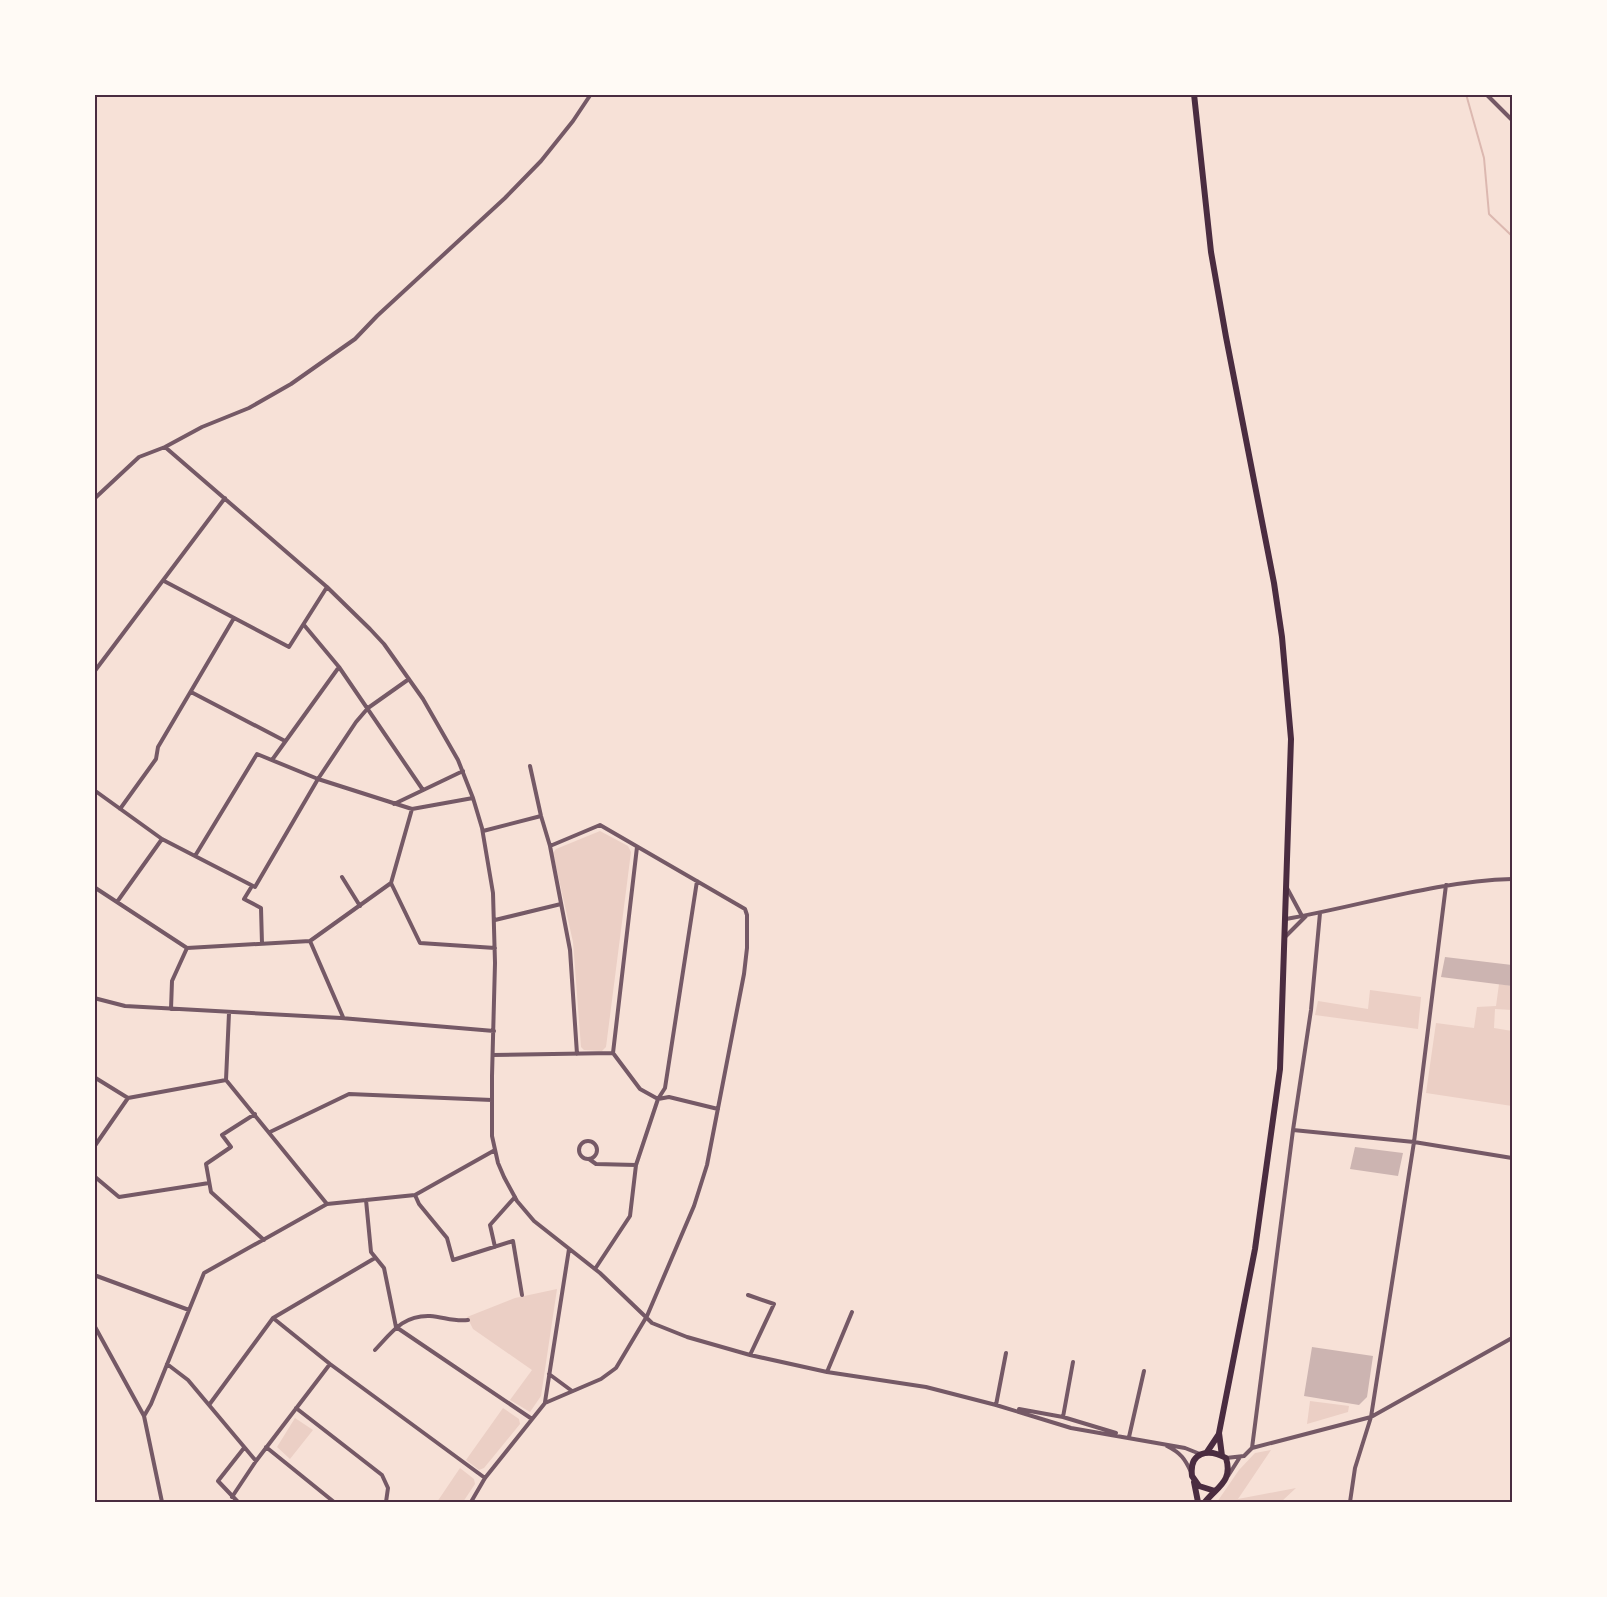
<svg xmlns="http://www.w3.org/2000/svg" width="1607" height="1597" font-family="'Crimson Pro',serif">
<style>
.green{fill:#ebcfc5}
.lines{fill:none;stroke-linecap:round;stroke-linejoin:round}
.stream{stroke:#dcb8b0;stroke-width:2}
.building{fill:#ccb4b1}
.minor{stroke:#755966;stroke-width:4}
.primary{stroke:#4a2c40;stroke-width:6}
.neatline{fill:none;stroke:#4a2c40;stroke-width:2}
</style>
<rect width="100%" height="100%" fill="#f7e1d7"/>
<path class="green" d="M600,831L628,846L631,852L606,1047L602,1051L584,1050L581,1047L573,942L553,853L556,849Z
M1499,984L1512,986V1010L1495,1009L1494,1028L1512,1031V1106L1426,1093L1436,1023L1474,1028L1477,1007L1496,1006Z
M1370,990L1421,997L1418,1029L1315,1015L1318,1001L1368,1009Z
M557,1289L541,1396L530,1412L510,1400L532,1370L473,1329L467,1317L515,1298Z
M1310,1401L1349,1406L1348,1412L1307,1424Z
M503,1408L519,1419L520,1424L484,1468L479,1470L466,1460Z
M295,1418L313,1430L290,1459L277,1447Z
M1271,1450L1238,1499L1296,1488L1281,1502H1217L1239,1470L1255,1453Z
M460,1468L474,1479L475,1484L463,1502H437Z"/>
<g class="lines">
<path class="stream" d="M1466,94L1484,158L1489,214L1512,236"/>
</g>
<path class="building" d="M1445,957L1512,965V986L1441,977Z
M1355,1147L1403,1153L1398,1176L1350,1169Z
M1312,1347L1373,1356L1367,1397L1359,1405L1304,1396Z"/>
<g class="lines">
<path class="minor" d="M1486,94L1512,120
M165,447L327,587L370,629L384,644L423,699L458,760L473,798L482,828L493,893L495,963L492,1076V1136L498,1163L504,1177L517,1201L534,1221L600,1273L652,1323L687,1337L750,1355L827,1372L926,1387L996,1405L1071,1428L1185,1448L1200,1454
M94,499L139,457L165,447L202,427L249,408L291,384L355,339L377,316L505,198L541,161L573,121L591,94
M164,581L289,647L327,587
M304,625L339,667L423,790
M94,672L225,498
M191,692L285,741
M272,760L339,667
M530,766L541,816L550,846L570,950L577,1054
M94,790L162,839L255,887L318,779L356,722L368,708L409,679
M394,804L463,771
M120,809L156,759L158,747L234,618
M483,831L541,816
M195,856L257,754L318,779L412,809L473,798
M342,877L360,906
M391,883L420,943L495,948
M252,886L244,899L261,908L262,944
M94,887L187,948
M1287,888L1302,916
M117,902L162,839
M1286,919C1361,906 1436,881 1512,879
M495,920L561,904
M1285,937L1306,916
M310,941L343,1017
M187,948L310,941L391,883L412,809
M94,998L125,1006L341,1018L494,1031
M171,1009L172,981L187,948
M229,1013L226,1080L327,1204
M613,1053L637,847
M493,1055L613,1053L640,1089L658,1099L669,1097L718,1109
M94,1077L128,1098L226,1080
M255,1114L222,1135L231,1147L206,1164L211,1192L264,1240
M1293,1130L1414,1142L1512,1158
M270,1132L349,1094L492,1100
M579 1150a9 9 0 1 1 18 0a9 9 0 1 1-18 0Z
M94,1147L128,1098
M589,1159L596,1164L636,1165
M94,1176L119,1197L209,1183
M415,1195L419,1204L447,1238L453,1260L513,1241L522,1295
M366,1200L371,1252L384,1268L396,1327
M495,1247L490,1225L515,1197
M595,1269L630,1216L636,1165L658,1099L665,1088L697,881
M94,1275L189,1310
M748,1295L774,1304L750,1355
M273,1318L330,1364L485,1478
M94,1325L144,1416L162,1502
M396,1327L532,1419
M375,1350C392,1332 403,1315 430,1316C444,1317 454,1322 468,1320
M167,1364L188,1380L256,1461
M827,1372L852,1312
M549,1374L572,1391
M545,1402L569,1249
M209,1405L273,1318L375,1258
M996,1405L1006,1353
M296,1408L382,1475L388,1488L386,1502
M1019,1409L1063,1417L1116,1433
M144,1416L151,1404L204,1273L327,1204L415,1195L495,1150
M1063,1417L1073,1362
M1129,1437L1144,1371
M1167,1446C1181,1453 1185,1459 1191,1472
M266,1447L334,1502
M1252,1448L1293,1130L1311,1010L1320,913
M1226,1458L1244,1456L1252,1448L1371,1417L1512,1338
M1228,1476L1240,1457
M232,1497L256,1461L330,1364
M238,1502L218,1481L244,1448
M471,1502L485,1478L545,1403L601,1379L616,1368L647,1316L694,1206L707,1165L744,974L747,948V915L745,909L600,825L550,846
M1350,1502L1355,1468L1371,1417L1414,1142L1446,885"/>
<path class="primary" d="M1194,94L1211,252L1226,337L1274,583L1282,637L1291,739L1280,1069L1255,1249L1219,1433L1222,1456
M1207,1452L1219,1434
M1194,1482L1198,1502
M1205,1502C1218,1486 1233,1481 1226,1458C1208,1448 1189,1452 1192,1476L1199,1486L1215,1491"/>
</g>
<rect width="1607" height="1597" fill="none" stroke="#fffaf5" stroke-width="192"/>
<rect x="96" y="96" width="1415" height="1405" class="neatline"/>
</svg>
